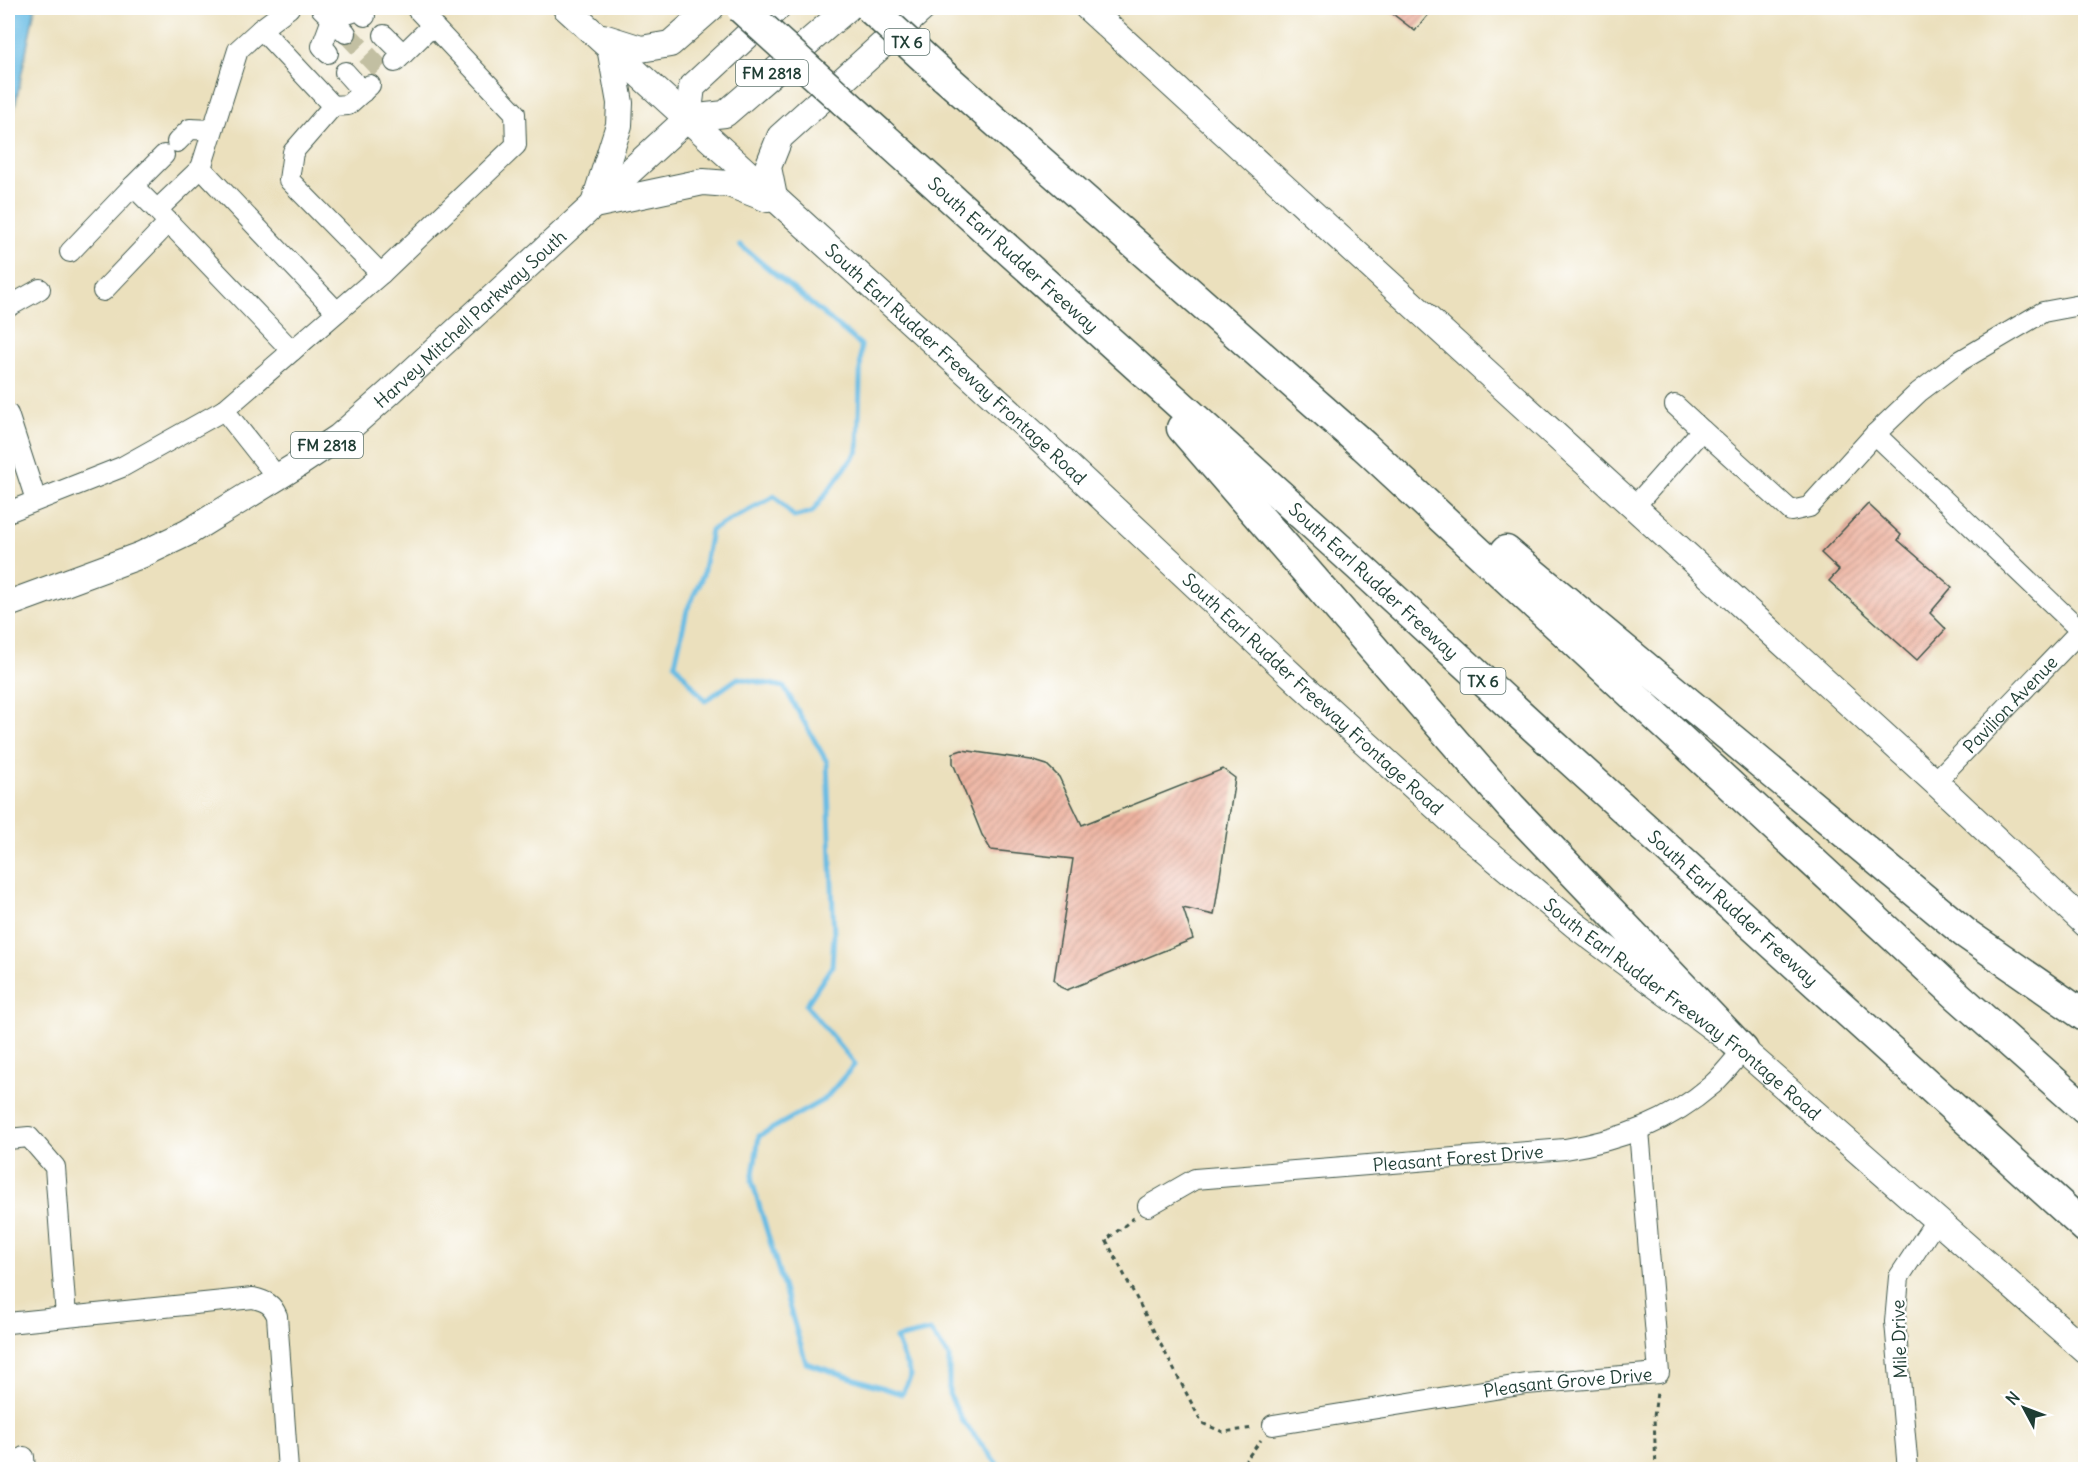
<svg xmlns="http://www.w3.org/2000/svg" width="2093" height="1477" font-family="Delius,sans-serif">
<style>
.water{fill:#68bce4;stroke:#447c8c;stroke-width:1.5}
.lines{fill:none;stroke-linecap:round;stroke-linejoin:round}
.stream{stroke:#68bce4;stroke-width:5}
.building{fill:url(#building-hatch)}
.minor-tunnel{stroke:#c2bfa2;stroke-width:20;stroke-dasharray:20 10;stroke-linecap:butt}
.minor-casing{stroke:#3e5549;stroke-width:22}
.major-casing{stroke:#3e5549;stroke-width:28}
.highway-casing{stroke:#3e5549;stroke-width:33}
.path{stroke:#3e5549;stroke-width:3;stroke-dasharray:4.5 4.5;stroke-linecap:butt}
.minor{stroke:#fff;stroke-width:20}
.major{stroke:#fff;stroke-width:26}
.highway{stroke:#fff;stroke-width:30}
.highway-bridge-casing{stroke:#3e5549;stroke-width:33;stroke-linecap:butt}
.highway-bridge{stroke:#fff;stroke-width:30}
.labels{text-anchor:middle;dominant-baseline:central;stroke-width:4.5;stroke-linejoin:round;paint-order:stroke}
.shield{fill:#fff;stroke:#627771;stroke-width:1.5}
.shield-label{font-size:16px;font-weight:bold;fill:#1f3d34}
.street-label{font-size:18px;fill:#1f3d34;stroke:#fff}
</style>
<defs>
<pattern id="building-hatch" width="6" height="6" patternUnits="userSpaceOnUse" patternTransform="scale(1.5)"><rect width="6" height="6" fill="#eeb3a0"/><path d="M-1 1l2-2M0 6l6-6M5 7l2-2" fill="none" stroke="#c09383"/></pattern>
</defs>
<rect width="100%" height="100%" fill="#fff"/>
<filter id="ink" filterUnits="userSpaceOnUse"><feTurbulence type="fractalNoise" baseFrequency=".0167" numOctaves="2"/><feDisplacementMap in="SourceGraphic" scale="12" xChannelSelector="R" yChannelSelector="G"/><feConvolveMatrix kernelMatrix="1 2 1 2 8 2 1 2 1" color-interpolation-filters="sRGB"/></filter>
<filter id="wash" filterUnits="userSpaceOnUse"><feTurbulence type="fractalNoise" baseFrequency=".008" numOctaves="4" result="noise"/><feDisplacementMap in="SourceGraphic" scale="24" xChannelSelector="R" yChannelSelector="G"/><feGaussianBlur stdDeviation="1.35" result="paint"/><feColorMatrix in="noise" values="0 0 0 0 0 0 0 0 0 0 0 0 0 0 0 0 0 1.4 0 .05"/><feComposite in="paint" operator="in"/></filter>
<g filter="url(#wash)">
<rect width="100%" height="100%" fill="#ebe0bd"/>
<path class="water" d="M8,8H35L8,141Z"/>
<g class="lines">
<path class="stream" d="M740,245L861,345L858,451L812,512L794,517L775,496L711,530L703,575L687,610L675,664L705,701L738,678L784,687L827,762L834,935L832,966L806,1005L855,1064L825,1099L759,1136L752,1181L806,1363L902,1394L911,1376L896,1339L930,1331L949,1357V1394L962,1420L1002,1470"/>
</g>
<g id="blocks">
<path class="building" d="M1385,8H1434L1415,31Z
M1868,504L1901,535L1898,540L1952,587L1930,613L1946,629L1917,660L1829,581L1839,570L1821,553Z
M962,750L1031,760L1047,765L1059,777L1082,825L1223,769L1235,778L1214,915L1183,908L1193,939L1067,990L1060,987L1054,980L1073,859L991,850L982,835L953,763V753Z"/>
</g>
</g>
<g filter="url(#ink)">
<use href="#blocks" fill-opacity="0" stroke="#3e5549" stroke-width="1.5"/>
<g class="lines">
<path class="minor-tunnel" d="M346,33L384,73"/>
<g class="minor-casing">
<g id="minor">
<path d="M289,8L261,29L333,106L293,152L289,180L381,274L516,145L515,113L416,8"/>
<path d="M321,8L346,33"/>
<path d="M261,29L238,50L201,168L337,312"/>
<path d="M384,35L403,54"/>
<path d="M328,53L322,46L332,19L359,10L365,16"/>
<path d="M395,62L433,25"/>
<path d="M345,72L363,92"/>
<path d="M333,106L348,105L370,85"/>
<path d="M177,142L190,129L212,130"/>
<path d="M201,168L157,210L292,351"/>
<path d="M133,186L164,155"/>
<path d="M70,252L133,186L157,210"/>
<path d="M103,291L169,222"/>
<path d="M8,307L40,289"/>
<path d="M1675,405L1702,430"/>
<path d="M8,414L36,500"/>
<path d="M1875,434L2080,630"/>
<path d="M277,477L224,410L381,274"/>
<path d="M1634,507L1702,430L1791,511L1809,507L1875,434L1919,392L1960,361L2043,312L2086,304"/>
<path d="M8,512L122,467L224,410"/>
<path id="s1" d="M1935,782L2086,625"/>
<path d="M8,1139L29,1137L55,1167L66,1317"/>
<path id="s2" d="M1148,1206L1195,1179L1565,1149C1621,1140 1669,1122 1712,1085C1723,1075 1733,1062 1743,1050"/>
<path d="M8,1323L253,1298C266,1301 272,1304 277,1316L288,1470"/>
<path id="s3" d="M1273,1425L1526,1384L1659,1373L1639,1130"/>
<path d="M24,1457L25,1470"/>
<path d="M1908,1470L1895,1322L1899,1277L1937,1219"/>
</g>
</g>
<g class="major-casing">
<g id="major">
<path id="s4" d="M566,8L1033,433L1301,684L1466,834L1575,925L1743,1050L2086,1351"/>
<path d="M1088,8L1935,782L2086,924"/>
<path d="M603,37L641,49L670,44L711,8"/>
<path d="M688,118L692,87L777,8"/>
<path d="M774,197L768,167L780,137L923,8"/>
<path d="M594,204L619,125L620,103L610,47"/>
<path d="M594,205L703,182L729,184L768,199"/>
<path id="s5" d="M8,604L141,555L187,533L294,467L339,437L389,393L688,118L725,114L848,8"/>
</g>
</g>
<g class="highway-casing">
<g id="highway">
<path d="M944,76L1364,446L1959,997L2086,1110"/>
<path id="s6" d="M880,134L1341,550L1535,728L2086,1228"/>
<path d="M1182,428L1511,807L1743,1050"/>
<path d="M1506,551L1965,933L2086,1017"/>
</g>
</g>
<path class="path" d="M1134,1218L1106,1240L1202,1423L1223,1432L1254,1428
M1238,1470L1261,1440
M1656,1470L1654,1417L1657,1392"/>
<use href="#minor" class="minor"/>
<use href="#major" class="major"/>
<use href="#highway" class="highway"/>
<g class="highway-bridge-casing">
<path id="highway-bridge" d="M741,8L880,134
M870,8L944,76"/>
</g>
<use href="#highway-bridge" class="highway-bridge"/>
</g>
</g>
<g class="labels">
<g class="shield">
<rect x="884.5" y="29" width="45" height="26" rx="4.5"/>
<rect x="736" y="60" width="72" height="26" rx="4.5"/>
<rect x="291" y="432" width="72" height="26" rx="4.5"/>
<rect x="1460.5" y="668" width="45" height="26" rx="4.5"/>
</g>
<g class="shield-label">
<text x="907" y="42">TX 6</text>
<text x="772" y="73">FM 2818</text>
<text x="327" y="445">FM 2818</text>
<text x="1483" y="681">TX 6</text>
</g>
<g class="street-label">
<text stroke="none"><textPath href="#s6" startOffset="180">South Earl Rudder Freeway</textPath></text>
<text stroke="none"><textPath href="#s5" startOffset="549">Harvey Mitchell Parkway South</textPath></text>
<text stroke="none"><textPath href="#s4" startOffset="528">South Earl Rudder Freeway Frontage Road</textPath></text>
<text stroke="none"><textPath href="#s6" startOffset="666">South Earl Rudder Freeway</textPath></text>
<text stroke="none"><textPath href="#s4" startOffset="1014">South Earl Rudder Freeway Frontage Road</textPath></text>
<text stroke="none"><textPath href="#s1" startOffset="108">Pavilion Avenue</textPath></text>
<text stroke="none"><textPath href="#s6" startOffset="1152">South Earl Rudder Freeway</textPath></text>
<text stroke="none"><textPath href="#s4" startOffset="1500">South Earl Rudder Freeway Frontage Road</textPath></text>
<text stroke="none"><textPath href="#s2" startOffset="318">Pleasant Forest Drive</textPath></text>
<text transform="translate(1899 1339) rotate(-92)">Mile Drive</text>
<text stroke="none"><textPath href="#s3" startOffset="298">Pleasant Grove Drive</textPath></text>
</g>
</g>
<rect width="2093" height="1477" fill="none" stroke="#fff" stroke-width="30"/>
<g transform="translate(2024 1408) rotate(311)" stroke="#ffffff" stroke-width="4.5" paint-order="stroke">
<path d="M0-4.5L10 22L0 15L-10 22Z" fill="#1f3d34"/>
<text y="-9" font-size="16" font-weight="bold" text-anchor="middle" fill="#1f3d34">N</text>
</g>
</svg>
